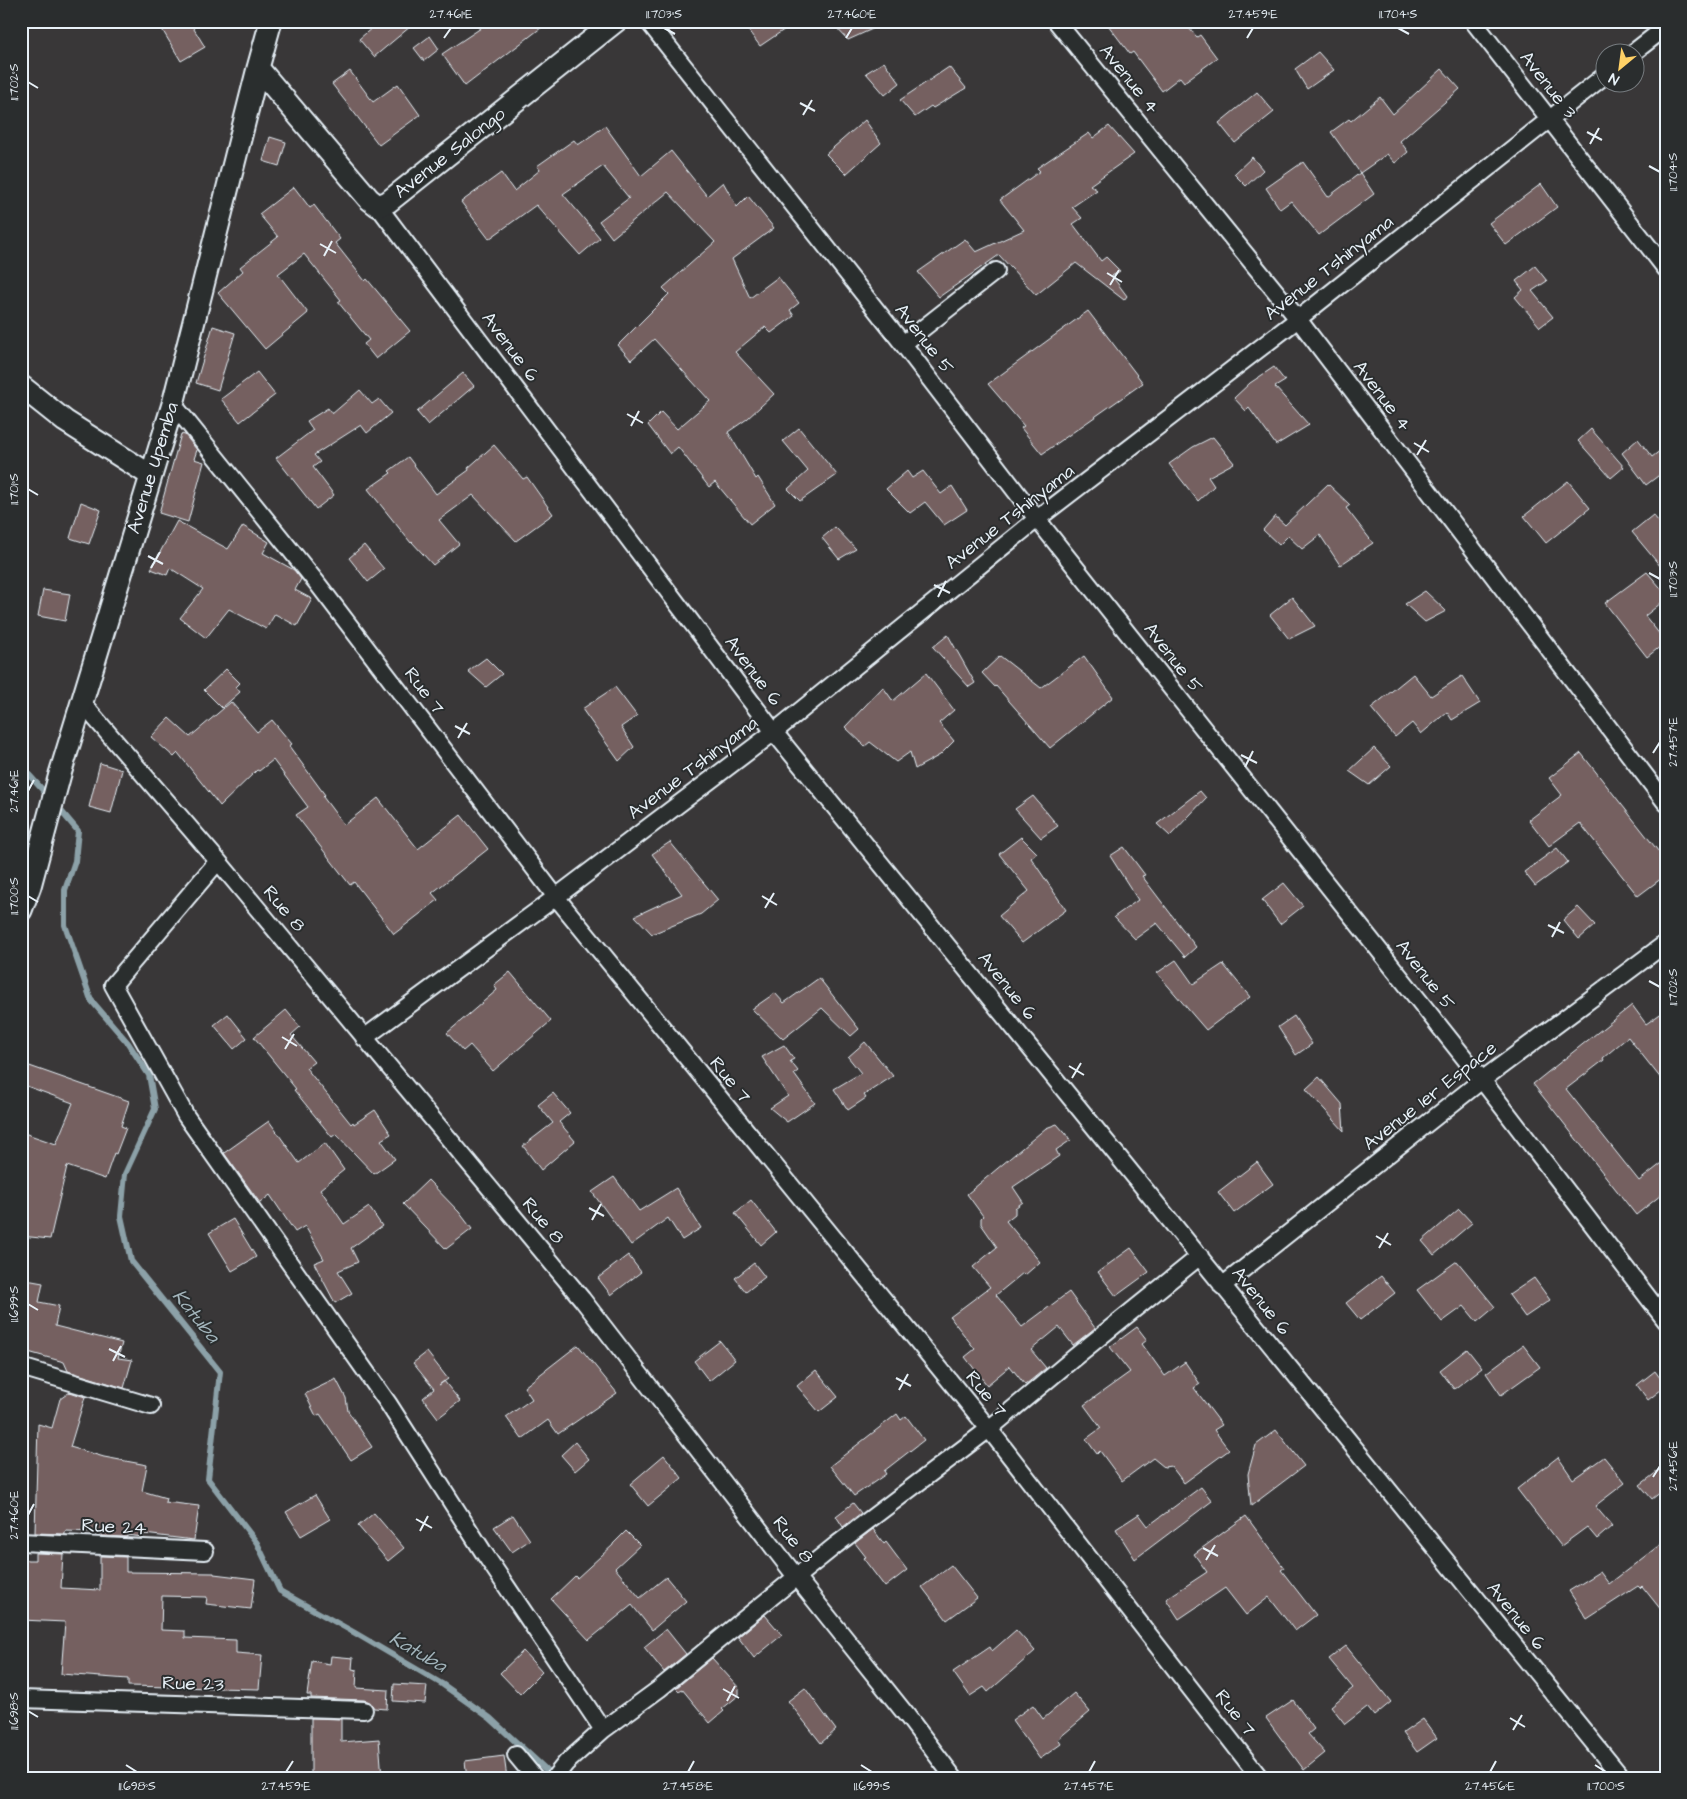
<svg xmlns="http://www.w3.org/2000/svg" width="1687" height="1799" font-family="'Architects Daughter',sans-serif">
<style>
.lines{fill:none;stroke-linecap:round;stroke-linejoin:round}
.stream{stroke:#8ca1a8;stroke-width:6}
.building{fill:#746160;stroke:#e8f1f8}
.minor-casing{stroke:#e8f1f8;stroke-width:20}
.tertiary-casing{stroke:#e8f1f8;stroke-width:25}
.minor{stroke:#2a2d2e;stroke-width:16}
.tertiary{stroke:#2a2d2e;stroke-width:21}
.ticks{fill:none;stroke:#e8f1f8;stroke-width:2}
.labels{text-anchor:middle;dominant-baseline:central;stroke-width:4;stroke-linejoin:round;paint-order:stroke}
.street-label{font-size:19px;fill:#e8f1f8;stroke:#2a2d2e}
.water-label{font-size:20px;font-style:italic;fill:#a3b5bc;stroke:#2a2d2e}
.neatline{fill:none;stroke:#e8f1f8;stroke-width:2}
.ticks-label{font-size:12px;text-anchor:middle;fill:#e8f1f8}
</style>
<rect width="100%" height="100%" fill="#393738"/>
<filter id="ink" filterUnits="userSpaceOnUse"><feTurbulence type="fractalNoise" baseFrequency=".02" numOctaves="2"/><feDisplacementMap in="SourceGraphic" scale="10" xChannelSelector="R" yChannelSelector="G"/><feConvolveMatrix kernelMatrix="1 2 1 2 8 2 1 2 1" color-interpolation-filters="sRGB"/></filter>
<g filter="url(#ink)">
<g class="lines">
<path class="stream" d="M21,766L50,798
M56,805L78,831L75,861L65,890V925L91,1000L128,1043L149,1075L155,1109L125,1174L121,1216L131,1261L220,1372L208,1479L257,1543L280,1591L355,1633L442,1684L490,1718L554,1777"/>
</g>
<path class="building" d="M157,21H189L205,47L181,61Z
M380,21H417L374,57L359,39Z
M476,21H550L465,86L442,54L481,28Z
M741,21H797L760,46Z
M830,21H890L848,40Z
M1105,21H1182L1197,37L1200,35L1217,58L1184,82L1180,77L1162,91L1133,52L1130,54Z
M430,36L439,49L424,61L414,48Z
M1318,52L1334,70L1307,89L1295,69Z
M884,62L900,83L885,95L866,73Z
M949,67L966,88L933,108L931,106L915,117L900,100Z
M1442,69L1460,89L1400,141L1408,152L1395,163L1387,154L1360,173L1331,132L1349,119L1351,121L1380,97L1393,114Z
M350,71L373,102L398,84L420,115L379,145L332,84Z
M1257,92L1274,112L1235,143L1219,123Z
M865,120L881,143L846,174L826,154Z
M605,126L641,176L671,151L707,196L723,182L737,207L748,196L774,228L732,259L750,298L778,277L799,303L790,310L794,316L771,333L765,327L735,352L774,394L747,419L728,432L756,479L758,477L775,504L750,524L715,482L709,487L678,447L670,454L648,425L661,412L677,429L710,401L654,339L631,360L618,345L669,294L663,288L715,242L668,192L612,238L599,221L629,198L603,166L563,194L600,238L580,255L536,205L489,239L461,202L501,173L514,191L540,170L537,166L574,140L578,145Z
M1109,126L1134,154L1090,185L1097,190L1072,207L1082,218L1073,224L1101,261L1106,257L1120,271L1112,276L1127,296L1124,300L1076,263L1036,295L999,255L939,297L918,272L965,239L976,252L1024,230L1000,200L1040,171L1037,168L1089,133L1093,138Z
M270,137L286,142L279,166L263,161Z
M1252,157L1263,170L1246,186L1234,174Z
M1303,162L1328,197L1360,173L1374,194L1319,235L1291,201L1280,209L1266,188Z
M1541,184L1557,207L1506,245L1489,223Z
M294,187L310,208L314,205L340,239L335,243L365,281L367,279L410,331L376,359L364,344L369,340L338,302L341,300L304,254L278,274L308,313L265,349L218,293L243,271L240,267L278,237L259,214Z
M1535,266L1547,281L1532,291L1553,317L1540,327L1515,297L1523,290L1516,281Z
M1088,311L1143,383L1042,454L1021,428L1024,426L988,384Z
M213,326L235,333L218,390L196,383Z
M1274,367L1285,381L1275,387L1309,425L1276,445L1249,408L1246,411L1234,398L1250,383Z
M257,372L275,395L240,422L221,399Z
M463,373L474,386L428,425L417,412Z
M360,390L372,404L379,399L391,413L367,433L361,425L314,455L320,462L313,467L334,495L316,509L276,458L313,430L307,421L328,408L332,414Z
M799,428L837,475L800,501L788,489L808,471L783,441Z
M1591,429L1624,467L1611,478L1578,441Z
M181,434L185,435L197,450L194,459L204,462L188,522L159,513Z
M1213,437L1234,463L1208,477L1214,486L1198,501L1169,464L1193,447Z
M1638,439L1652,457L1666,446V470L1646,485L1622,453Z
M494,445L523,479L527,477L553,514L516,541L473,495L439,520L459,544L433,565L412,542L411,543L368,489L391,473L389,471L408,457L436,494L469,470L468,468Z
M907,471L912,478L923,471L941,494L952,486L967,510L944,525L925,502L910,513L886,489Z
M1568,481L1590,508L1546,543L1524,516Z
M1328,484L1350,505L1346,508L1373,543L1340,565L1320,535L1302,549L1288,536L1279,545L1263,530L1275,516L1285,525Z
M81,502L101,510L89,544L70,538Z
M1653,515L1666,530V573L1632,532Z
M177,521L228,549L243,526L269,542L263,553L294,570L301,579L295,590L312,599L297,626L275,614L266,629L229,609L206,638L180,618L203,589L170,568L167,575L151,569Z
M835,527L856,549L839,559L822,538Z
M364,545L384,569L368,582L349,558Z
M1647,572L1666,594V599L1645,616L1666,642L1647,657L1605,603Z
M43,590L70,594L65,621L38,616Z
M1425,591L1446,611L1425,622L1405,604Z
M1292,597L1315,626L1289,639L1270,615Z
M948,635L975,683L969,687L933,647Z
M1000,656L1041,688L1084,656L1113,697L1050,748L996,686L995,687L982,673Z
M486,658L502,674L486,687L468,671Z
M226,669L240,683L236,687L240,692L222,708L204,690Z
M926,673L954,710L939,723L954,741L940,755L915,769L910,752L896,762L870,742L865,746L845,727L883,687L893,701Z
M1413,674L1431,696L1462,676L1480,703L1452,720L1447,712L1421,734L1412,723L1395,737L1371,708Z
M615,687L637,716L621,727L634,747L619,761L582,709Z
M231,702L257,732L272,720L292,744L289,746L325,795L323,797L344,825L378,798L418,849L461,815L488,849L432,893L438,900L394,934L354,882L350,885L296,815L308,807L273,760L259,771L257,770L220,806L178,753L174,757L151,737L169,718L190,737Z
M1374,748L1391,766L1369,785L1349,771Z
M1581,753L1666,861V875L1638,896L1580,823L1549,846L1529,820L1562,795L1549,778Z
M100,763L122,770L111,813L89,807Z
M1200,791L1206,798L1170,836L1157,824Z
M1033,796L1058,826L1041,838L1015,809Z
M1021,837L1037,853L1031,858L1066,910L1022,943L999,916L1029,891L999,854Z
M670,842L718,900L701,914L652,934L635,916L682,894L652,854Z
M1124,847L1145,875L1142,876L1196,947L1185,957L1157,923L1135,939L1114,917L1138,900L1110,856Z
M1557,848L1568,862L1535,886L1524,872Z
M1284,883L1303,906L1280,924L1262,900Z
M1578,907L1595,925L1579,939L1563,920Z
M1176,960L1193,984L1223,964L1250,997L1206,1030L1157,973Z
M510,972L551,1021L493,1071L470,1045L463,1051L447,1033L497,990L494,985Z
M819,978L859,1029L851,1036L822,1008L783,1039L752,1009L775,993L784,1003Z
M1632,1005L1646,1024L1666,1010V1085L1628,1037L1603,1058L1604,1060L1566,1089L1639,1181L1666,1160V1191L1636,1215L1533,1084Z
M286,1010L300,1027L291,1035L314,1062L306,1068L351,1124L353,1122L354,1124L375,1110L391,1134L381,1140L395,1159L374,1174L336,1134L332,1137L294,1090L296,1089L254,1037Z
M228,1014L247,1038L234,1049L214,1025Z
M1294,1016L1312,1044L1296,1055L1278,1027Z
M865,1042L893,1076L864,1095L866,1098L848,1110L834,1089L861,1073L848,1057Z
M784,1045L794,1059L790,1061L798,1071L794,1074L815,1103L787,1122L770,1108L788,1096L762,1057Z
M21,1063L129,1101L121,1126L126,1128L116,1154L114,1153L105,1179L67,1166L50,1239L21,1236V1132L56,1144L73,1103L21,1084Z
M1319,1077L1342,1104L1344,1131L1306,1089Z
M553,1093L570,1113L559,1122L575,1141L541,1170L523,1146L553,1123L538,1105Z
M269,1121L299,1163L325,1143L344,1170L320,1189L344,1224L369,1207L382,1226L351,1248L358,1262L338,1271L352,1293L335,1303L314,1263L324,1259L305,1226L295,1232L270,1195L260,1203L224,1153Z
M1057,1124L1071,1140L1056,1150L1059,1156L1013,1187L1023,1202L1015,1208V1214L1006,1221L1040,1262L1025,1275L1023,1273L996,1295L1022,1327L1069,1292L1095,1328L1073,1345L1059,1327L1031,1350L1046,1368L1025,1385L1010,1366L987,1385L965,1357L975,1349L950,1317L990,1287L973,1267L997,1247L981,1224V1218L983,1216L967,1194L1046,1128Z
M1257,1162L1273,1184L1234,1213L1218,1192Z
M614,1177L639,1211L676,1188L701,1228L682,1240L668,1218L631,1245L592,1192Z
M428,1180L459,1212L472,1229L446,1249L403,1204Z
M751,1200L776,1232L761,1245L735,1213Z
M1459,1209L1472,1223L1434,1255L1422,1241Z
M233,1219L256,1257L232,1271L209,1233Z
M1131,1248L1149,1272L1116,1296L1098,1272Z
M628,1255L641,1272L611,1295L598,1278Z
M1457,1261L1495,1307L1477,1322L1464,1306L1442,1322L1417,1290Z
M754,1263L765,1277L746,1292L735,1278Z
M1381,1276L1395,1293L1360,1320L1346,1303Z
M1534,1278L1550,1300L1525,1317L1509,1295Z
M21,1279L43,1283L39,1302L59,1306L55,1326L122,1343L118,1358L132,1360L124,1388L68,1371L64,1362L21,1350Z
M1137,1327L1147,1340L1142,1344L1165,1376L1185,1362L1200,1384L1194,1388L1222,1425L1214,1430L1229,1450L1184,1483L1171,1466L1164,1467L1153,1458L1122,1481L1100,1451L1097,1454L1086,1439L1101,1428L1084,1405L1130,1372L1110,1347Z
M720,1341L735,1360L709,1381L694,1361Z
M578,1345L617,1393L558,1434L548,1420L522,1439L506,1417L532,1399L524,1387Z
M1523,1345L1540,1367L1501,1395L1486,1373Z
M1467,1349L1482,1368L1454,1389L1440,1370Z
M427,1352L448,1379L439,1385L444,1381L460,1401L438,1418L423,1398L434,1389L413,1363Z
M816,1370L838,1397L819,1412L797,1386Z
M1655,1371L1666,1386L1648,1400L1637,1385Z
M336,1379L346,1398L348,1411L372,1447L351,1460L320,1414L316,1416L305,1394Z
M70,1392L85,1397L70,1447L104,1457L147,1465L142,1491L166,1498L165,1502L199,1506L194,1540L144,1534L143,1537L127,1535V1537L101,1536V1532L65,1531V1534L35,1533L38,1424L52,1428L60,1399Z
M897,1414L901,1420L906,1416L924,1440L884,1471L886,1474L854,1496L830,1466Z
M1276,1430L1304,1466L1251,1506L1248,1474L1256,1445Z
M575,1442L589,1459L575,1471L561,1455Z
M664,1455L682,1478L648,1506L630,1484Z
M1558,1457L1573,1479L1604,1457L1625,1483L1595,1506L1612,1526L1597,1539L1587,1527L1561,1546L1517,1489Z
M1666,1465V1488L1652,1499L1640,1485Z
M1201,1487L1212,1501L1135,1559L1116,1529L1139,1514L1148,1526Z
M315,1495L330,1519L301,1536L286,1512Z
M853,1503L861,1513L843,1527L836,1516Z
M374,1513L404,1548L388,1561L358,1526Z
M513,1515L530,1540L512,1552L494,1527Z
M1246,1516L1284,1568L1281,1570L1316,1615L1295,1631L1269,1597L1246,1615L1225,1588L1179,1619L1166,1599L1207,1572L1194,1554Z
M873,1529L884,1544L886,1542L907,1570L885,1587L863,1558L866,1557L855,1543Z
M626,1531L640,1545L615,1568L640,1598L666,1577L686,1601L652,1630L632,1605L589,1640L551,1599L575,1576L577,1578L613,1545V1544Z
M1666,1540V1616L1642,1586L1640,1588L1638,1586L1587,1619L1569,1591L1600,1572L1609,1584Z
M35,1553L63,1554L61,1588L100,1590V1556L126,1557V1572L214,1573V1574L255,1579L251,1609L206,1604L207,1597L162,1596L161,1630L185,1631V1638L236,1640V1653L262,1655L259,1689L128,1686V1679L61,1674L65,1622L21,1620V1560H35Z
M951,1565L977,1598L947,1620L922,1587Z
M765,1615L782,1635L754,1658L738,1637Z
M666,1629L686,1654L664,1672L644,1647Z
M1016,1630L1035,1651L988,1692L984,1687L970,1696L953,1672L990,1647L992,1651Z
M1346,1646L1391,1702L1374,1716L1367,1707L1345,1724L1331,1706L1353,1688L1329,1659Z
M523,1651L542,1672L520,1694L500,1673Z
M331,1656L353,1658L352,1669L357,1670L356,1688L388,1690L387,1709L374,1708L370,1702L364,1700L311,1698V1695H307L312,1661L330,1664Z
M712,1658L739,1688V1695L722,1709L724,1711L710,1723L682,1689L679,1691L676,1688Z
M394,1684L427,1686L425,1703L393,1701Z
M805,1688L836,1730L821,1743L788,1701Z
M1074,1693L1090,1712L1058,1739L1061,1744L1040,1759L1012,1720L1033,1705L1043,1719Z
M1293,1700L1314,1729L1308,1734L1325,1753L1304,1770L1266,1718Z
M311,1718L341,1719V1742L379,1739L382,1778H311Z
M1423,1719L1437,1738L1417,1752L1403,1733Z
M504,1756L507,1778H467L465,1761Z"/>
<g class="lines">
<g class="minor-casing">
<path id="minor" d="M648,21L903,344L1037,519L1482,1080L1666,1321
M1056,21L1298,319L1666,803
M1473,21L1666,269
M1634,52L1666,27
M378,206L774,732L1622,1778
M903,344L996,271
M173,404L317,583L556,897L989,1429L1260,1778
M83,704L218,861L582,1299L797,1578L908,1717L954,1778
M218,861L113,985L186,1116L388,1403L484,1553L603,1730
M364,1038L556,897L774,732L1037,519L1298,319L1604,76
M1222,1286L1482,1080L1666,943
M21,1367L151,1406
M21,1542L205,1551
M21,1699L364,1710
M516,1755L535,1778
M554,1778L566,1763L603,1730L659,1689L743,1620L836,1545L989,1429L1075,1357L1200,1256"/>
</g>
<g class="tertiary-casing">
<path id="tertiary" d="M258,68L369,199L378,206L388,202L616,21
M21,386L65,421L150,475
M21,910L30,886L60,774L173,404L258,68L271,21"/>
</g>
<use href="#minor" class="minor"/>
<use href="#tertiary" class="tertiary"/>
</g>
</g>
<path class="ticks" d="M664,28L675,34M1398,28L1409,34M444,38L451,28M846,38L852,28M1247,38L1253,28M28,82L38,88M800,103L815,111M803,115L812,100M1587,132L1602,140M1590,144L1599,128M1649,166L1660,172M320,244L336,253M324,256L332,241M1107,273L1122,282M1110,285L1119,270M627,414L643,423M631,426L639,411M1414,443L1429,452M1417,455L1426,440M28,489L38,495M148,556L163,564M151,568L160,552M1649,573L1660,579M934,585L950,593M938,597L946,581M455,726L470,734M458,738L467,723M1653,753L1660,742M1241,755L1257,763M1245,767L1253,751M28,791L34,780M28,896L38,902M762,896L777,905M765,908L774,893M1548,925L1564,933M1552,937L1560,922M1649,981L1660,987M282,1037L297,1046M285,1049L294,1034M1069,1066L1084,1075M1072,1078L1081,1063M589,1208L604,1216M592,1220L601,1204M1376,1236L1391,1245M1379,1248L1388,1233M28,1304L38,1310M109,1349L125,1357M113,1361L121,1346M896,1378L911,1386M899,1390L908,1374M1653,1477L1660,1466M28,1515L34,1504M416,1519L432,1528M420,1531L428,1516M1203,1548L1218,1556M1206,1560L1215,1545M723,1689L739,1698M727,1701L735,1686M28,1711L38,1717M1510,1718L1525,1727M1513,1730L1522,1715M126,1765L137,1772M861,1765L872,1772M1595,1765L1606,1772M286,1772L293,1761M688,1772L694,1761M1089,1772L1095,1761M1490,1772L1496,1761"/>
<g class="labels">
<g class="street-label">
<text transform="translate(1129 79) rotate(51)">Avenue 4</text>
<text transform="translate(1548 85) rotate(52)">Avenue 3</text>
<text transform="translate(450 153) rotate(-38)">Avenue Salongo</text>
<text transform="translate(1329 268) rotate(-38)">Avenue Tshinyama</text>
<text transform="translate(924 339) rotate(52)">Avenue 5</text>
<text transform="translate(510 347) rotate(53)">Avenue 6</text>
<text transform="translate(1382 396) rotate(53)">Avenue 4</text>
<text transform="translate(153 468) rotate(-73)">Avenue Upemba</text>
<text transform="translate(1010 517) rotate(-38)">Avenue Tshinyama</text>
<text transform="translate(1173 658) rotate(52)">Avenue 5</text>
<text transform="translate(753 671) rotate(53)">Avenue 6</text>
<text transform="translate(424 691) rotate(53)">Rue 7</text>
<text transform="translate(693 768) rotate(-37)">Avenue Tshinyama</text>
<text transform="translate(284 909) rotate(50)">Rue 8</text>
<text transform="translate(1425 975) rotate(52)">Avenue 5</text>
<text transform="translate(1007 986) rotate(51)">Avenue 6</text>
<text transform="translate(730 1080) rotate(51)">Rue 7</text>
<text transform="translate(1430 1096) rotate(-38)">Avenue 1er Espace</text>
<text transform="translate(543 1221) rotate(50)">Rue 8</text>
<text transform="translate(1261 1301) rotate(51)">Avenue 6</text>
<text transform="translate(986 1394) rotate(51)">Rue 7</text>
<text transform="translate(114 1527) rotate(3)">Rue 24</text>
<text transform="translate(793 1540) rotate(52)">Rue 8</text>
<text transform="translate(1516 1616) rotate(51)">Avenue 6</text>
<text transform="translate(193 1684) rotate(2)">Rue 23</text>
<text transform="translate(1235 1713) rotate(52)">Rue 7</text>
</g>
<g class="water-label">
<text transform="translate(196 1316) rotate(51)">Katuba</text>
<text transform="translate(418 1652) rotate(30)">Katuba</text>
</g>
</g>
<rect width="1687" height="1799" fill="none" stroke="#2a2d2e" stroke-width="55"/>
<g transform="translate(1620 68) rotate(209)"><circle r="24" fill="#2a2d2e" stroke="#767b7f"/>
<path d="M0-4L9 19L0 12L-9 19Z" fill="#ffd166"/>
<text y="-8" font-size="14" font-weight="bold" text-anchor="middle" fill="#e8f1f8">N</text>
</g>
<rect x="28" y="28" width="1632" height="1744" class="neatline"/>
<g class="ticks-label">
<text x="451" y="18">27.461°E</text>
<text x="664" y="18">11.703°S</text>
<text x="852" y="18">27.460°E</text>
<text x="1253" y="18">27.459°E</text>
<text x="1398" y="18">11.704°S</text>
<text transform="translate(14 82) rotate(-90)" y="4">11.702°S</text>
<text transform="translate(1673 172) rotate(-90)" y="4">11.704°S</text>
<text transform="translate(14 489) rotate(-90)" y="4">11.701°S</text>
<text transform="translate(1673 579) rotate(-90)" y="4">11.703°S</text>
<text transform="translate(1673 742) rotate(-90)" y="4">27.457°E</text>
<text transform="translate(14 791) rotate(-90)" y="4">27.461°E</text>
<text transform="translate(14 896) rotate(-90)" y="4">11.700°S</text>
<text transform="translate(1673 987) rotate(-90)" y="4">11.702°S</text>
<text transform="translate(14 1304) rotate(-90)" y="4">11.699°S</text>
<text transform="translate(1673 1466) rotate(-90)" y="4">27.456°E</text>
<text transform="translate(14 1515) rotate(-90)" y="4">27.460°E</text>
<text transform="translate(14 1711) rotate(-90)" y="4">11.698°S</text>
<text x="137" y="1790">11.698°S</text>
<text x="286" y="1790">27.459°E</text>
<text x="688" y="1790">27.458°E</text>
<text x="872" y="1790">11.699°S</text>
<text x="1089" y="1790">27.457°E</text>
<text x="1490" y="1790">27.456°E</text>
<text x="1606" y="1790">11.700°S</text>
</g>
</svg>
